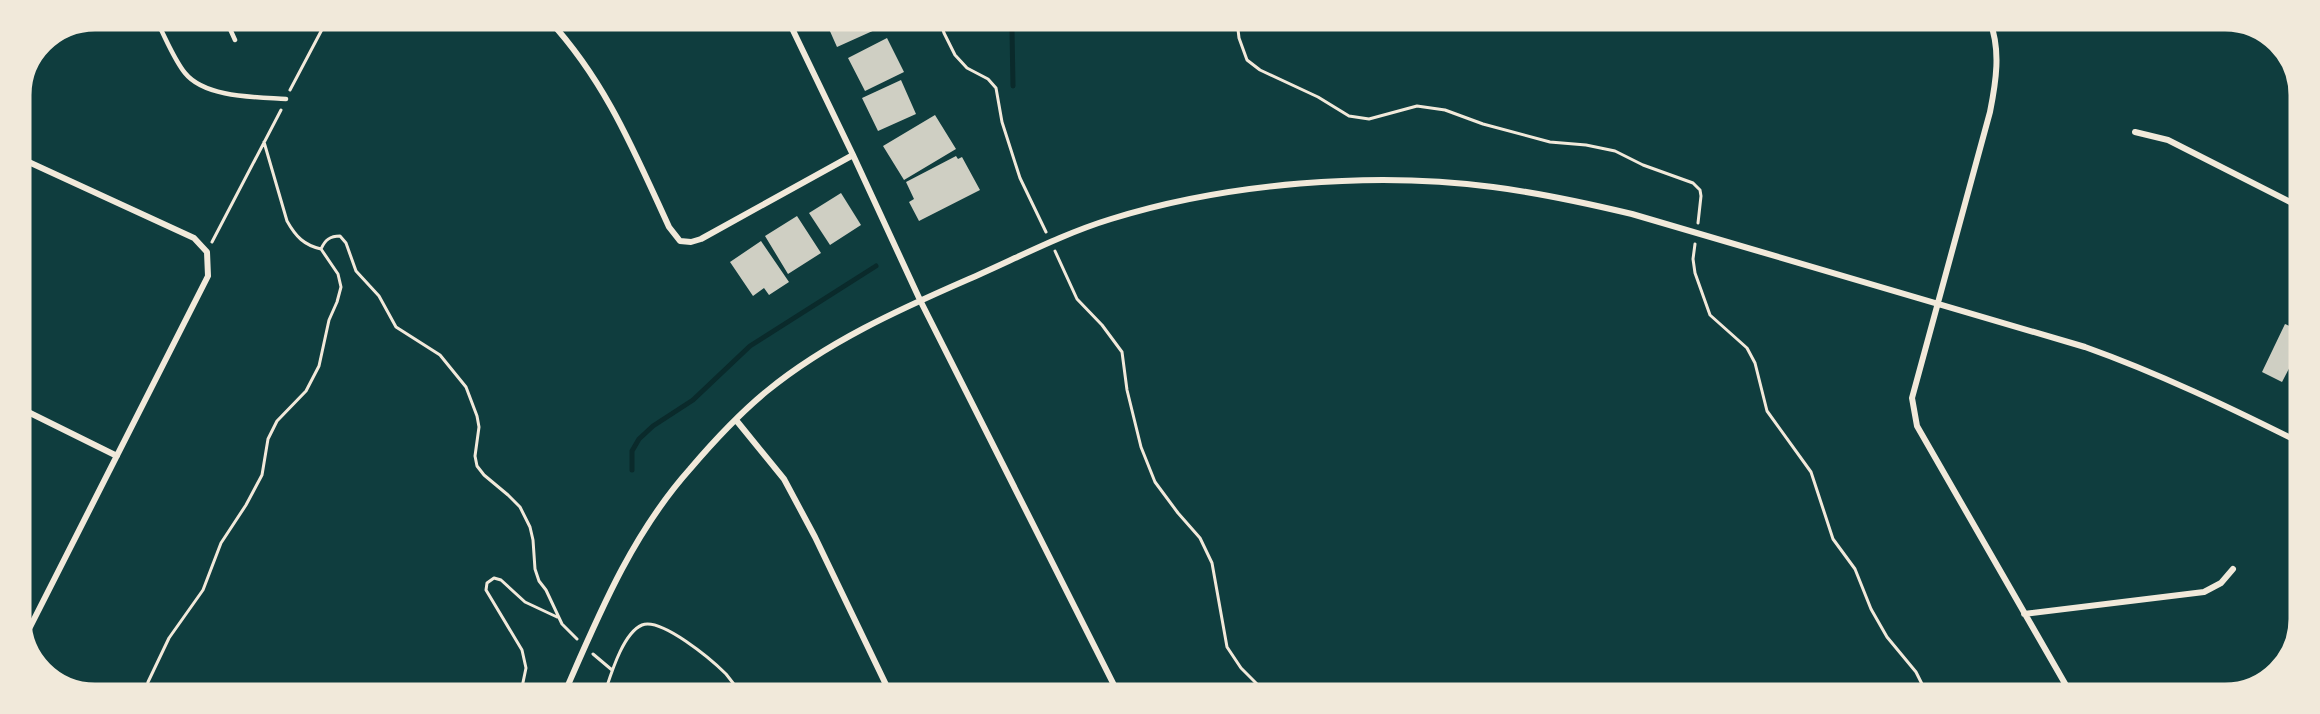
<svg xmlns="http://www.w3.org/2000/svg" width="2320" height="714" font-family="'DM Sans',sans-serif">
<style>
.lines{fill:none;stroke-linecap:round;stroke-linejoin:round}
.stream{stroke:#0a2a2b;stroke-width:5}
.building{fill:#cfcfc3}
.path{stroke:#f1e9da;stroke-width:3}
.service{stroke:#f1e9da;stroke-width:4.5}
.minor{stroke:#f1e9da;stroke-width:6}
.rim{fill:none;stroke:#f1e9da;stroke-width:3}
</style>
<rect width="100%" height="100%" fill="#0f3d3e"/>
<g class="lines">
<path class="stream" d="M1008,21L1012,31L1013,86
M2241,22L2251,33L2286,52
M632,470V451L639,439L653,426L693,400L750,346L876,266"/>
</g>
<path class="building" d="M825,20H873L877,29L837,47Z
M887,38L904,72L865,91L848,58Z
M901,80L916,114L878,131L862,98Z
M935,115L956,149L904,180L883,146Z
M956,156L958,159L962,157L980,190L919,221L909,202L914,199L906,182Z
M841,193L861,225L830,245L809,213Z
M797,216L821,253L788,274L765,236Z
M761,241L789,282L769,295L764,288L753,296L730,262Z
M2285,324L2299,330V364L2293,361L2282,382L2262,372Z"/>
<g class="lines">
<path class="path" d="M940,21L944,33L955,55L967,68L988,79L996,88L1002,122L1020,178L1046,232
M1237,21L1239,38L1247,60L1260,70L1318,97L1349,116L1369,119L1417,106L1445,110L1483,124L1550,142L1586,145L1615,151L1643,165L1693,183L1700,190L1701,196L1698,223
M290,90L327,20
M264,142L287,221C296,237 304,245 321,249
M212,242L281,110
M1695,244L1693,259L1695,273L1710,315L1747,348L1755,363L1767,411L1811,472L1833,539L1855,569L1871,609L1887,637L1916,672L1927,694
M1055,251L1077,299L1102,325L1122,352L1127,390L1141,447L1155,482L1178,513L1200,538L1212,563L1227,647L1241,668L1266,693
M593,654L612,670
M146,692L148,682L169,638L203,590L221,543L246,505L262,475L268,439L277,421L306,391L319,366L329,320L337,302L341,287L338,274L321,249C325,240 330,236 340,236L346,243L356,271L379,296L396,327L440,355L466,387L477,416L479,427L475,456L477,466L484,475L508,495L520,507L530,527L533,540L535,569L539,581L546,590L562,624L577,639
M521,692L526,668L522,650L486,590L487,583L494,578L501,580L525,602L557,617
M605,692C611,674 623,633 642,625C661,617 712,660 726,674C731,680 736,687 740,693"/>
<path class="service" d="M156,20C165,36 173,58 185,73C205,98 257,97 286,99
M226,20L235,40"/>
<path class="minor" d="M549,20C606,82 634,151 669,227L680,241L691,242L701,239L853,155
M788,20L853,155L920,300L1118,693
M1990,22C2001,50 1996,82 1990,112L1912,398L1917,426L2071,694
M2135,132L2168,140L2300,207
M20,158L194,238L207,252L208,276L25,637
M20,408L117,456
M736,420L784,479L815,537L890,693
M2293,439L2299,427
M2024,614L2204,592L2221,583L2233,569
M565,692C599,614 632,534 690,469C713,442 739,414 767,391C827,342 898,310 969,279C1015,259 1062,234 1111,219C1226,183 1373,171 1493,187C1540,193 1586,203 1632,214L2085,347C2158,373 2229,407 2299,442"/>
</g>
<path d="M0 0H2320V714H0ZM95 30H2225A65 65 0 0 1 2290 95V619A65 65 0 0 1 2225 684H95A65 65 0 0 1 30 619V95A65 65 0 0 1 95 30Z" fill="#f1e9da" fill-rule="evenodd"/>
<path class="rim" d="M95 30H2225A65 65 0 0 1 2290 95V619A65 65 0 0 1 2225 684H95A65 65 0 0 1 30 619V95A65 65 0 0 1 95 30Z"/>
</svg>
